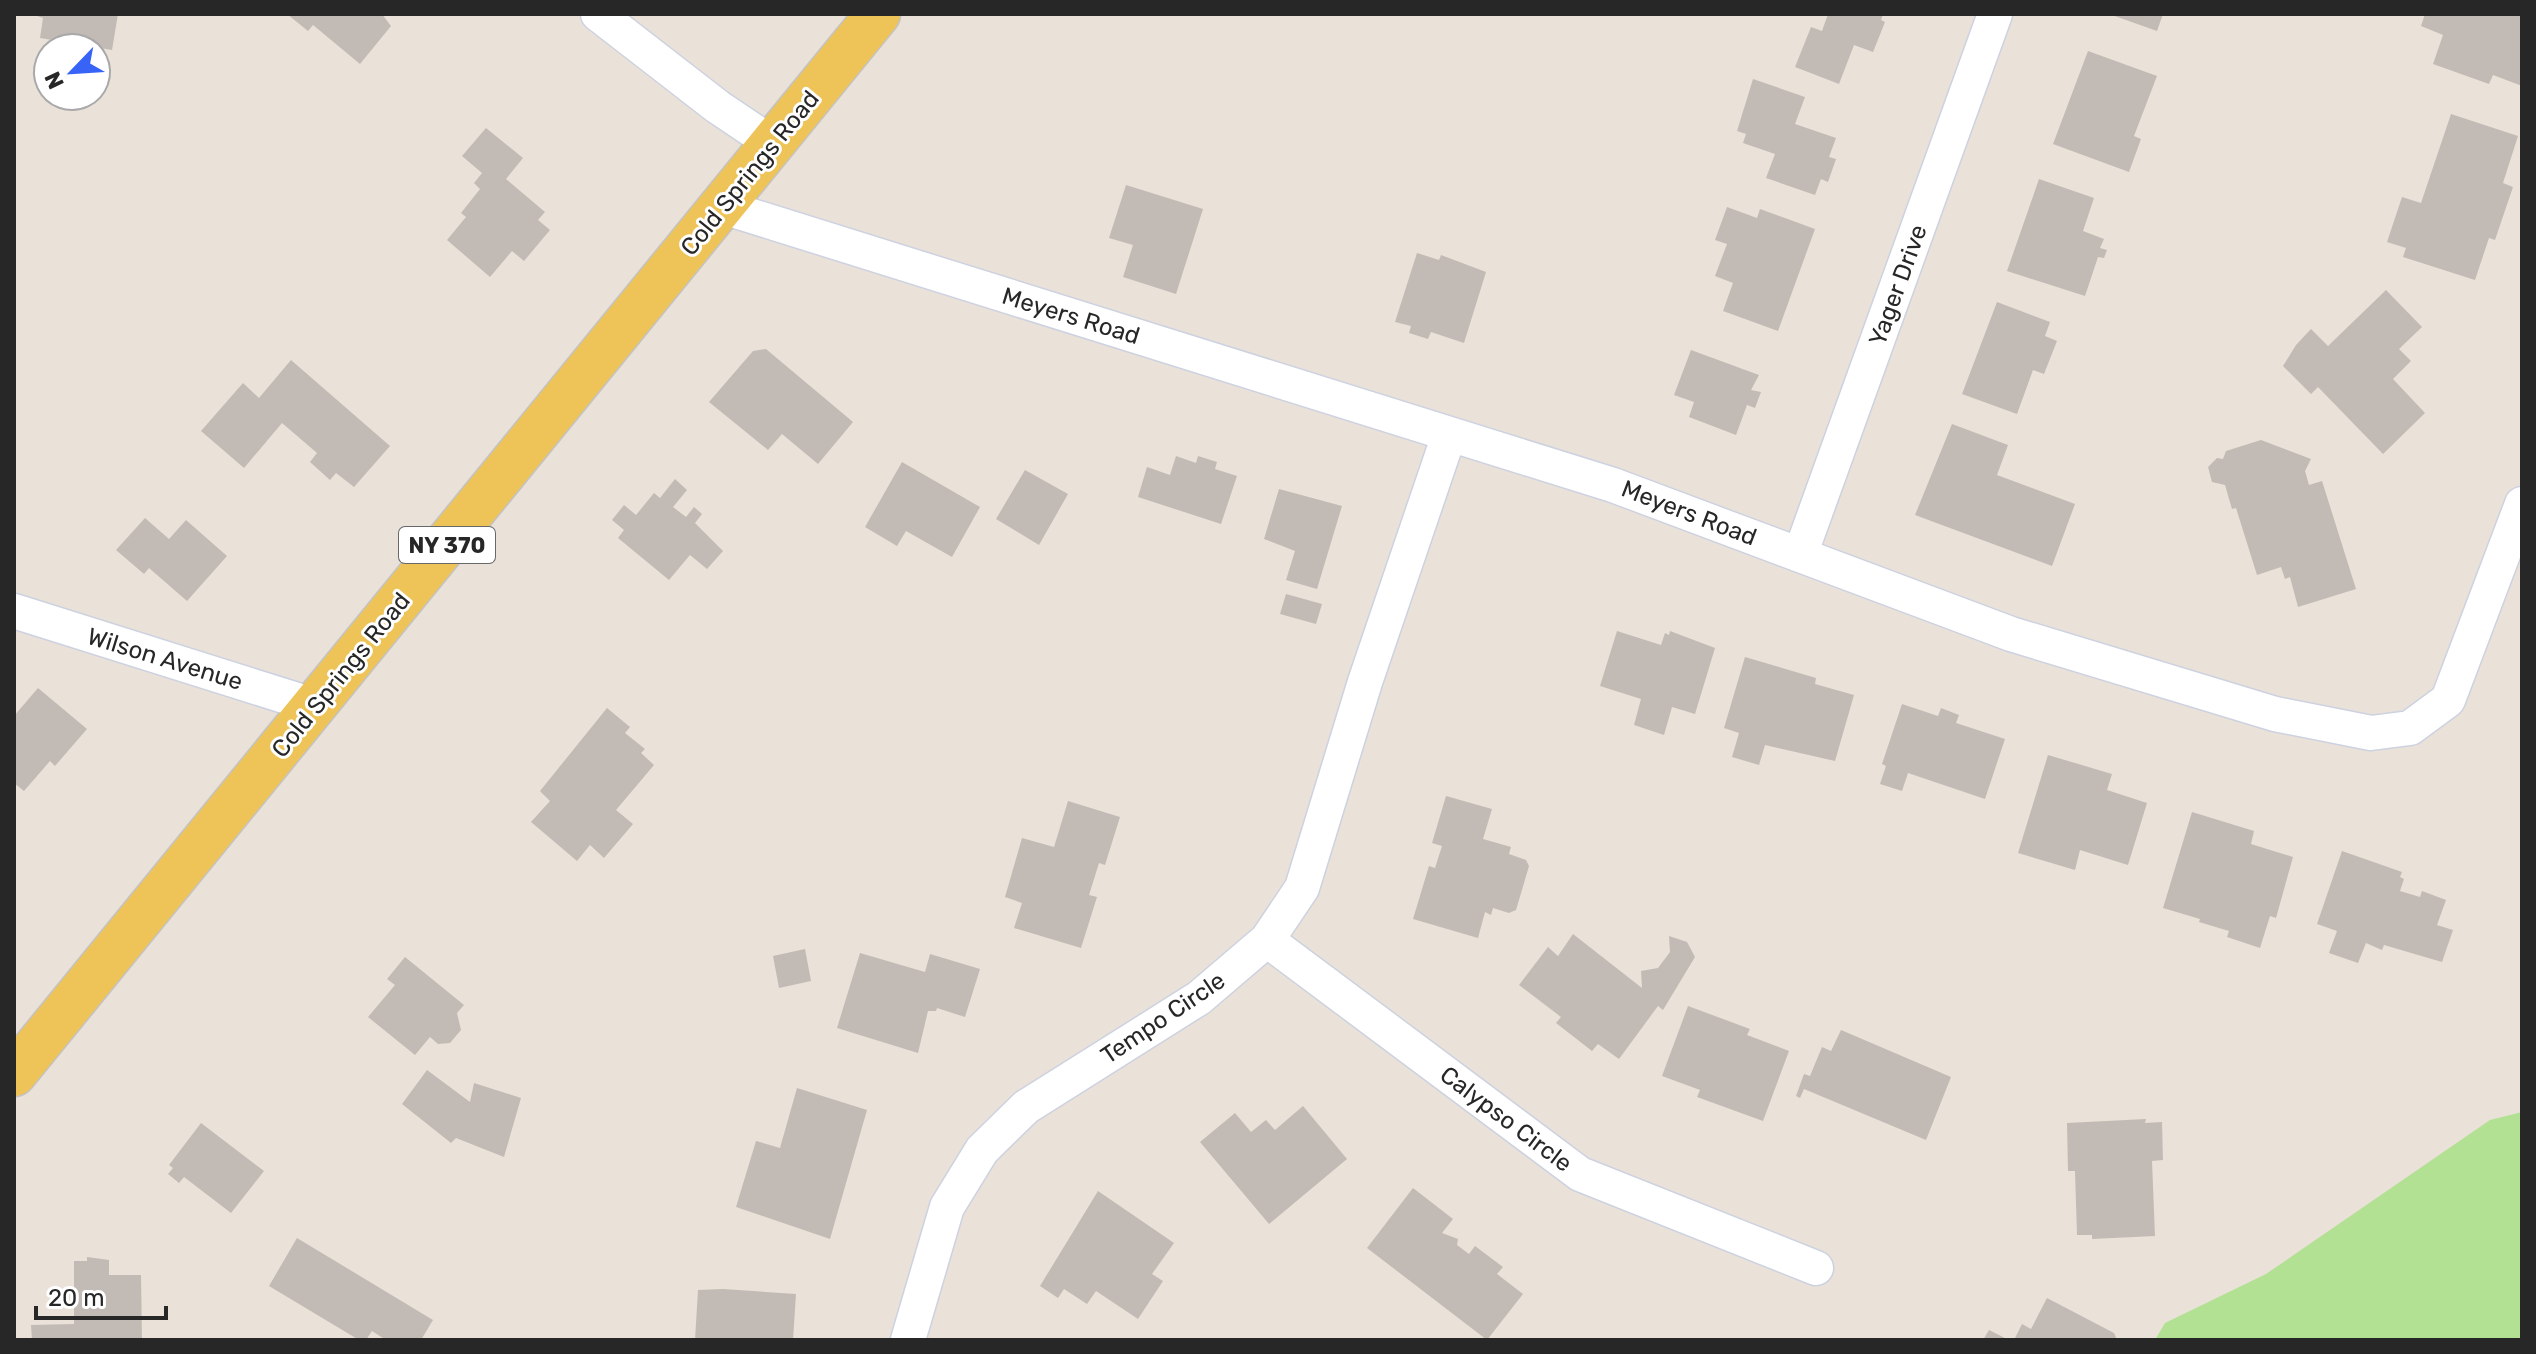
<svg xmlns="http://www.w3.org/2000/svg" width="2536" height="1354" font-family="Rubik,sans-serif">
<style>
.green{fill:#b2e194}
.building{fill:#c2bbb5}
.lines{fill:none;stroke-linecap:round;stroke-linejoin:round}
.minor-casing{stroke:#cdd2e0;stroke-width:37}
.primary-casing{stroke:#c3c3c3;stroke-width:47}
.minor{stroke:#fff;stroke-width:34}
.primary{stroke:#eec458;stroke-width:44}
.labels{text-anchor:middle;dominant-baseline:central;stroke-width:6;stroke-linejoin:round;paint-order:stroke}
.shield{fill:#fff;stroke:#686868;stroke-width:2}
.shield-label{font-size:22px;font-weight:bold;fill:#272727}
.street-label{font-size:24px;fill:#272727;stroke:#fff}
</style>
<rect width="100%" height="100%" fill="#eae1d8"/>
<path class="green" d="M2522,1112V1340H2155L2165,1323L2266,1274L2490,1120Z"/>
<path class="building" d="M31,14H118L112,50L40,38L43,18Z
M287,14H382L391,26L360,64L313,25L308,31Z
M1828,14H1883L1881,20L1885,22L1873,52L1854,45L1839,84L1795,67L1811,27L1822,31Z
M2109,14H2163L2157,31Z
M2425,14H2522V86L2493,75L2489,84L2433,64L2443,35L2421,26Z
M2088,51L2157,76L2134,136L2141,139L2129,172L2053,144Z
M1753,79L1805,97L1795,124L1836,138L1829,157L1836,159L1828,182L1821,179L1815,195L1766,178L1775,154L1743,143L1746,134L1737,131Z
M2451,114L2518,136L2503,183L2513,187L2495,240L2489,238L2475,280L2403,257L2406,248L2387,242L2402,197L2421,203Z
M486,128L523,158L506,179L545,212L538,220L550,230L524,261L512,251L490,277L447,240L466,217L461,213L480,189L474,183L482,173L462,156Z
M2039,179L2094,198L2083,231L2104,239L2100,248L2107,250L2104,258L2098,257L2085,296L2007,271Z
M1126,185L1203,209L1176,294L1123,277L1133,245L1109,238Z
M1727,207L1757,218L1760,209L1815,229L1778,331L1723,311L1733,283L1715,276L1727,244L1715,240Z
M1417,253L1439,260L1441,255L1486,272L1464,343L1431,332L1428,339L1409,333L1411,326L1395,322Z
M2386,290L2422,327L2399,349L2411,361L2393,379L2425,413L2383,454L2318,387L2311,394L2283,366L2296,345L2311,329L2328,346Z
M1997,302L2050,322L2045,336L2057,341L2044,374L2033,370L2017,414L1962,394Z
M766,349L853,422L818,464L782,434L768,450L709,402L753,351Z
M1691,350L1759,375L1751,390L1761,392L1755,408L1747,405L1736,435L1689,417L1694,402L1674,395Z
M291,360L390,446L354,487L336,473L330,480L310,462L317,453L282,423L244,468L201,431L243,383L259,398Z
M1952,424L2008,445L1997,475L2075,504L2052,566L1915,515Z
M2261,440L2311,459L2305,471L2309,485L2322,481L2356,589L2298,607L2290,577L2285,579L2281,567L2257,575L2236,508L2232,509L2225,485L2212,482L2208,467L2217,458L2223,459L2226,451Z
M1176,456L1196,463L1198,456L1217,462L1215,469L1237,476L1221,524L1138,497L1147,467L1170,475Z
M902,462L980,507L952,557L906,531L897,546L865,527Z
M1025,470L1068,494L1039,545L996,519Z
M675,479L687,490L673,507L686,517L694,507L702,514L695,523L723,551L707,569L690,555L669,580L618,538L624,530L612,520L624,505L636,515L654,493L660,498Z
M1279,489L1342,506L1317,589L1286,580L1295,551L1264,539Z
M145,518L169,539L186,520L227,556L187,601L149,568L144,574L116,550Z
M1286,594L1322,604L1316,624L1280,614Z
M1617,631L1661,645L1665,633L1669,635L1670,631L1715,648L1695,714L1672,707L1664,735L1634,725L1641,699L1600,686Z
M1745,657L1816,678L1815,684L1854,695L1835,761L1765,745L1759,765L1732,757L1739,733L1724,728Z
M38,688L87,729L55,766L50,761L24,791L14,783V716Z
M1902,704L1938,716L1941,708L1959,715L1956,723L2005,739L1985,799L1908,773L1902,791L1880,784L1886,766L1882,764Z
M607,708L630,727L625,733L645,749L641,753L654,765L616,810L633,824L604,858L590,845L577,861L531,822L550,801L540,791Z
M2048,755L2112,774L2107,790L2147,803L2128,865L2080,850L2075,870L2018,853Z
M1446,796L1492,809L1483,839L1511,847L1509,854L1526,860L1529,866L1516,910L1509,913L1493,908L1491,915L1485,912L1478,938L1413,919L1429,866L1435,868L1442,846L1432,843Z
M1068,801L1120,817L1105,865L1099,863L1089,895L1097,897L1081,948L1014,928L1022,903L1005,897L1022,838L1054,847Z
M2192,812L2254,831L2251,844L2293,857L2276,918L2270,916L2260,948L2227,937L2229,931L2199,922L2200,919L2163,908Z
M2342,851L2402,872L2400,877L2404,879L2400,891L2420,897L2422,891L2446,900L2437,925L2453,930L2442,962L2384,945L2382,950L2366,943L2358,963L2329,953L2337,931L2317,924Z
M1573,934L1642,988L1641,971L1658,968L1670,952L1669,936L1687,942L1695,957L1663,1010L1658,1006L1619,1059L1598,1044L1592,1051L1556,1023L1561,1017L1519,985L1548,947L1558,956Z
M805,949L811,981L779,988L773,956Z
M860,953L925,972L930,954L980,969L965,1017L937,1008L936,1011H928L918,1053L837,1028Z
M405,957L464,1005L457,1013L461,1030L450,1043L438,1044L430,1037L415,1055L368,1017L395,985L387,979Z
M1688,1006L1750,1029L1747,1035L1789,1051L1763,1121L1697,1097L1700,1090L1662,1076Z
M1841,1030L1951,1077L1926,1140L1804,1089L1800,1098L1796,1096L1804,1074L1810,1076L1822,1047L1831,1051Z
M427,1070L470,1102L474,1083L521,1098L504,1157L456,1138L451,1143L402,1104Z
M797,1088L867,1110L830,1239L736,1207L756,1141L780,1148Z
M1303,1106L1347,1159L1269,1224L1200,1142L1235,1113L1251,1132L1266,1120L1275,1130Z
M2146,1119L2145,1123L2162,1122L2163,1160L2152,1161L2155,1236L2092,1239V1235H2077L2075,1171H2068L2067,1123Z
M201,1123L264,1171L231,1213L184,1177L179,1183L168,1174L173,1168L169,1165Z
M1413,1188L1453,1219L1442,1233L1458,1239L1457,1245L1469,1254L1475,1246L1503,1267L1497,1274L1523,1294L1487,1340L1367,1248Z
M1098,1191L1174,1243L1152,1274L1163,1281L1138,1319L1096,1291L1087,1304L1064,1289L1058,1298L1040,1286Z
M297,1238L433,1320L421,1340H386L372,1331L366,1340H359L269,1286Z
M87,1257L109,1260V1275H141L142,1340H32L31,1325L74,1324V1261H87Z
M723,1289L796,1294L793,1340H695L698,1290Z
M2047,1298L2114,1333L2117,1340H2014L2022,1324L2031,1329Z
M1989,1330L2009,1340H1983Z"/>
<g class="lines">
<g class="minor-casing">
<path id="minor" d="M598,14L718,107L773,144
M723,207L1613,485L2011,634L2275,714L2371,733L2410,728L2448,700L2522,504
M1800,555L1995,14
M14,611L316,706
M1267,940L1580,1174L1816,1268
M908,1340L947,1207L982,1150L1026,1107L1199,998L1267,940L1302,888L1365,682L1449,435"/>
</g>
<g class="primary-casing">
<path id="primary" d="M14,1074L878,14"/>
</g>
<use href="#minor" class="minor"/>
<use href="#primary" class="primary"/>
</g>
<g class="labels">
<rect class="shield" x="399" y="527" width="96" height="36" rx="6"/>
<g class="shield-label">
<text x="447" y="545">NY 370</text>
</g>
<g class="street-label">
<text transform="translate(750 173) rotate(-51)">Cold Springs Road</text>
<text transform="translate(1898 285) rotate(-70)">Yager Drive</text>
<text transform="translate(1071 316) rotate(17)">Meyers Road</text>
<text transform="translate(1689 513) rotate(21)">Meyers Road</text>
<text transform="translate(165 659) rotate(17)">Wilson Avenue</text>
<text transform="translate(341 675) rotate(-51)">Cold Springs Road</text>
<text transform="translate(1163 1018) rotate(-34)">Tempo Circle</text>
<text transform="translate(1506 1119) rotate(37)">Calypso Circle</text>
</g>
</g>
<rect width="2536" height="1354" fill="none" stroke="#272727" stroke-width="32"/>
<g transform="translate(72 72) rotate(245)"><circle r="38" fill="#ffffff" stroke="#a9a9a9" stroke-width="2"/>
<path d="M0-6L14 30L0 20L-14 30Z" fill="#3764f7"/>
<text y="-12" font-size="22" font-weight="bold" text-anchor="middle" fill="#272727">N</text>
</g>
<path d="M36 1306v12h130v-12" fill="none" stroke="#272727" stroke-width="4"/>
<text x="48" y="1306" font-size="24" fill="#272727" stroke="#ffffff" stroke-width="6" paint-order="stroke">20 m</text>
</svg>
